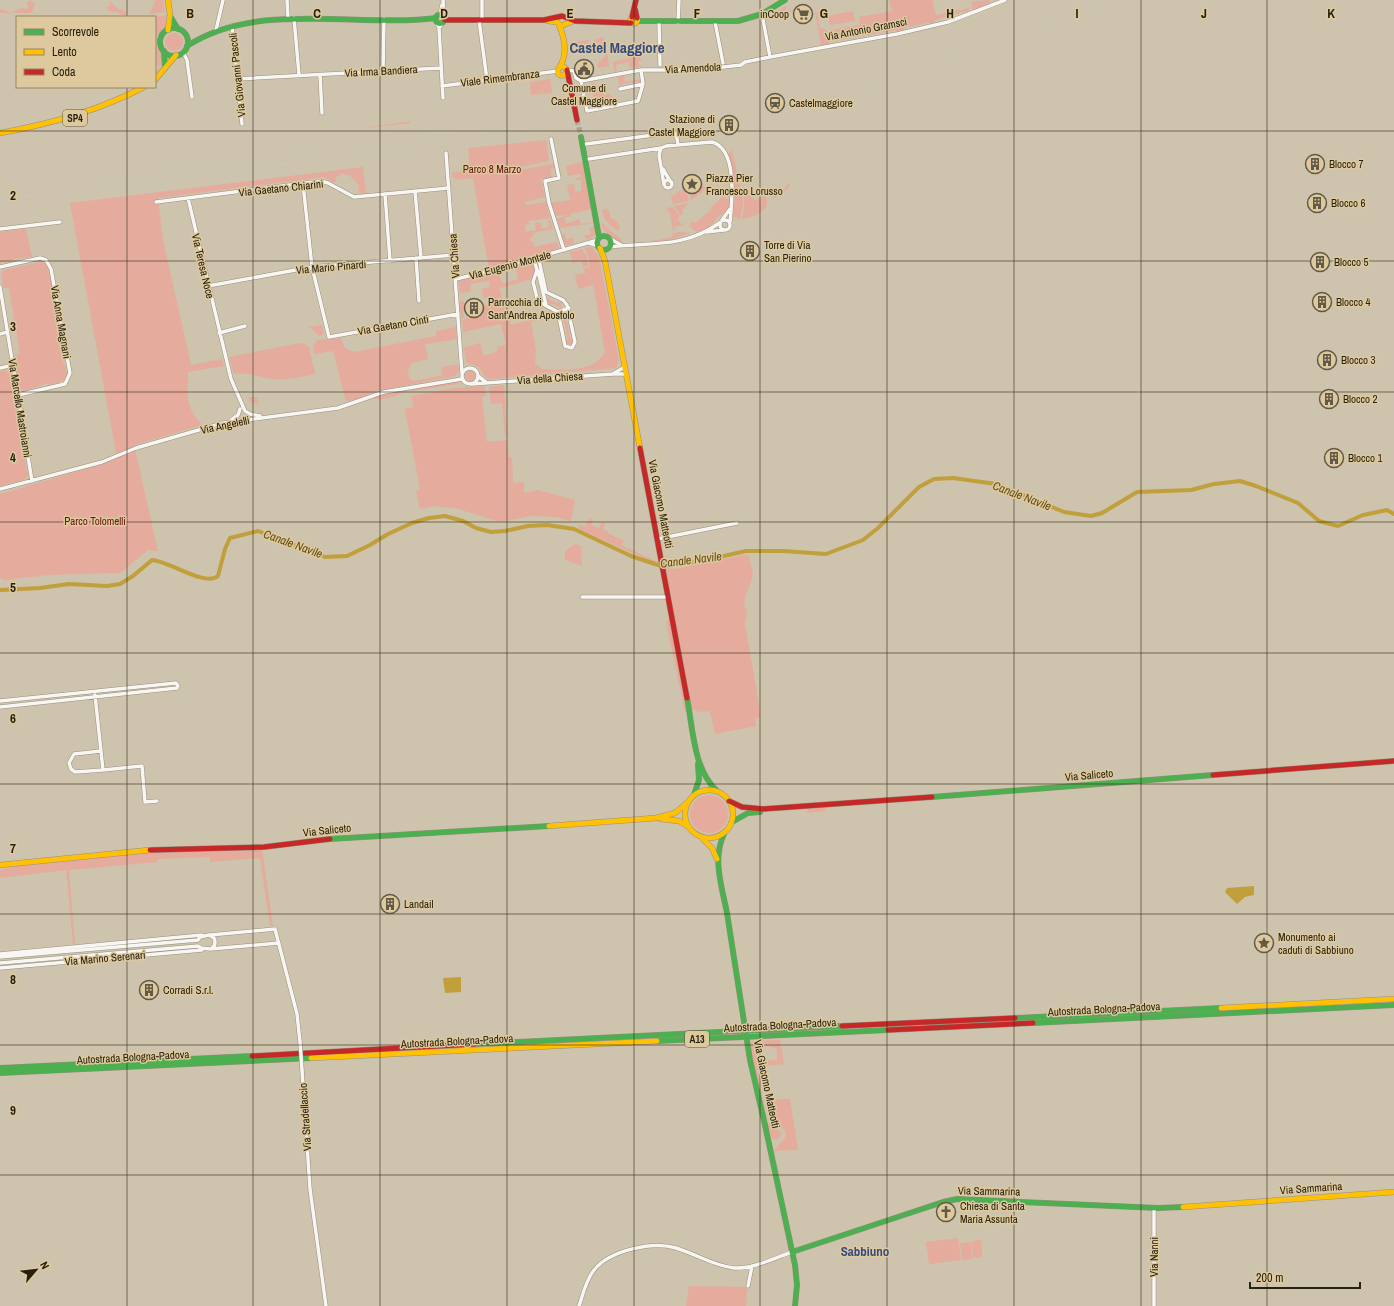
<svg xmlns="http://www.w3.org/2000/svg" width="1394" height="1306" font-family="'Archivo Narrow',sans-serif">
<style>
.green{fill:#e5ab9c}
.water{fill:#c19f3a}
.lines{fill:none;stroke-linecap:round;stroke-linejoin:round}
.canal{stroke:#c19f3a;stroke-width:4}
.secondary-tunnel{stroke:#ada38d;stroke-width:5;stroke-dasharray:5 2.5;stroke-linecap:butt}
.street-casing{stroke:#988f7d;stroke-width:4.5}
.fast-casing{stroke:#988f7d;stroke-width:6}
.slow-casing{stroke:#988f7d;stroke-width:6}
.jam-casing{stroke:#988f7d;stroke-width:6}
.street{stroke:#f8f6f3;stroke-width:3.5}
.fast{stroke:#4caf50;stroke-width:5}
.slow{stroke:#ffc107;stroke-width:5}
.jam{stroke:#c62828;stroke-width:5}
.rail{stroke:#c4c0ba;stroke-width:1;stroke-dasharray:2 4;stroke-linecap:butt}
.street-bridge-casing{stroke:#988f7d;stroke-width:4.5;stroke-linecap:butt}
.fast-bridge-casing{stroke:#988f7d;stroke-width:6;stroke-linecap:butt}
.street-bridge{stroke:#f8f6f3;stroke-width:3.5}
.fast-bridge{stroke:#4caf50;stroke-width:5}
.grid{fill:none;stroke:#28210f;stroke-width:1;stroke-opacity:0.55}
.labels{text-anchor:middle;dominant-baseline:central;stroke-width:3;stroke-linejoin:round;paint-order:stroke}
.shield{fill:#ddc99d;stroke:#5e533a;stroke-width:1}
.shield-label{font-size:10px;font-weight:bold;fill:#28210f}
.poi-label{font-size:11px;fill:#28210f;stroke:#ddc99d;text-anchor:start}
.street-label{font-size:11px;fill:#28210f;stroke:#ddc99d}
.park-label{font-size:11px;fill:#671111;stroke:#ddc99d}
.water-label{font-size:12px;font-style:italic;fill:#644d12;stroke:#ddc99d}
.quarter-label{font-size:13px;font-weight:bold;fill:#344b84;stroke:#ddc99d}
.district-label{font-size:15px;font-weight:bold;fill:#344b84;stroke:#ddc99d}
.grid-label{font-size:13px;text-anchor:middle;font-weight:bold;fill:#28210f;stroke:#ddc99d;stroke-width:3;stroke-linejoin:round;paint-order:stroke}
</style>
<rect width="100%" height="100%" fill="#cec3ac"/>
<path class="green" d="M30,0L35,5L31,13H0V9L11,13L23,7L26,10L29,6L26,4Z
M156,0H163L165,12L149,14Z
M889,0H934L932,1L936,15L969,8V11L966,13L965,11L935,20V22L930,24L929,22L904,28L905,30L897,32L896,30L833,41L831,30L860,25L859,17L892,11Z
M989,0L990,4L973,11L972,2Z
M110,1L118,9L124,10L127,14L124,17L117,12L108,11L107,7L110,6Z
M786,6V11L801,9L802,10L775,14L774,13Z
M853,11L855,21L830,25L828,16Z
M815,12H817L820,28L827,30L830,44L821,45Z
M166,15C166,25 165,32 155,35V17Z
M165 42a9 9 0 1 1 18 0a9 9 0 1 1-18 0Z
M603,37L606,49H605L601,44L592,41Z
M589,40V42L584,45L581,54H579L576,42Z
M155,44C167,52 163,66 155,76V73L159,68L155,62L157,61L155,56Z
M607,52L609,66L598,68V63L604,58Z
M640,56L641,61H638L639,65L642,66L630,68L629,62L616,65L617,71L615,72L613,62Z
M624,75L625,82L640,79L641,83L638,84L639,81L621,84L618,88L619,85L618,77Z
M550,79L552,93L543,94L542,89L541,94L531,95L530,82Z
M592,82L599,87L598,90L606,96L608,93L614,98L597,101L595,104Z
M410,121V123L365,128Z
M546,140L549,161L519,167V170L554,164L555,168L550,169L552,177L541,179L545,197L525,202L526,205L546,202L550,218L528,221L529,224L525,225L526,232L536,230L535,223L540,222L542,229L549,227L548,220H550L553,229L533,233V237L530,238L531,242H534V247L557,242L559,248L489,269L473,178L455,180V177H452V173L463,171V166L470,165L468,148Z
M732,150L742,196L743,205L740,219L733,217C736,195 735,175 728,154Z
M582,162L591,209L570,214L571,216L564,218L566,224L579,219L581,224L594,222L596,234L591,238L586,240L585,235L591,234L589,228L593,227V223L560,228L557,219L565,216L564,215L556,216L551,203L570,200L567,185L574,184L575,192L581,191V180H576V178L581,177L580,174L568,176L566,166Z
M363,167L366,193L360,194L358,189L360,186L348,174L346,176L343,173L335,178L336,180L335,183L324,177L158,198L163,240L191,365L222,359L224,366L188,372C188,397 184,404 202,425L134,445L158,551L148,550L120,573L49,575L4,580L0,578V494L106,463L117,458L70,203Z
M702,184L706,189L691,200L689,187Z
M787,184H790L789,188L775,198L771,197L770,192L785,189Z
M686,190L689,201L673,204L671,197L679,191Z
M765,193C766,196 767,201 767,204C765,213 750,218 742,219L744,208V194L752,196L753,200L762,199L761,194Z
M724,196L725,198L728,199L730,196C729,200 730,206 728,209C726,214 721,214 718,217C711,226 710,229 697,232L692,229V227L689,226L687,229L693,221L695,223L711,210L710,208Z
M689,203L682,210L683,213L681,215L674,206Z
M673,207L680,216L677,218L682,225L686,221L683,226H675V229L673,230L670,213L666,208Z
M608,209L611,218L617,221L620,226L618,231C610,226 603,219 602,210Z
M603,223C608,231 621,236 623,242C614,241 605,233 601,224Z
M26,229L32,257L14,259L13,261L0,263V232Z
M679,232L692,233L669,240L648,242L672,237L673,234Z
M565,233L566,239L573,238L574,244L566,245L561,234Z
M591,247L599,256L619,360L616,368L490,379L485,377L479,367L466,362L464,348L466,347L480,343L484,356L498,351L497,347L506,345L501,324L463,332L462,321L468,317L483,315L482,306L493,304L491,297L483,298L482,289L490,287L489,281L470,284L471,291L460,293L459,281L508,269L509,271L499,274L503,284L518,279L516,269L513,267L533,263L536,270L532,279L500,288L505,315L512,325L536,318L551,310L557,316L531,322L536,351L535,364L542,369C561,370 595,373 605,352L591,272L593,285L578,289L575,275L586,273L583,269L590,267L587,252L584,248Z
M582,249L586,255L588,266L583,267L581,260L575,262L573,264L570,252Z
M39,261L45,263L48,266L63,350L61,352L63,363L65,365L67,375L63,381L49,385L47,383L25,391L21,389L19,386L14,356L20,354L9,288H3L1,273L4,270L35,263Z
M549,297L550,300L557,303L562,302L561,308L554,304L550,305L546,301Z
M460,301H464L466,310L463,311L464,318H461Z
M564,312L568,313L566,316L570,338L574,340V344L571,346L566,345L565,341L568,340L564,320L560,318Z
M322,325L324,334L320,336L309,327Z
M456,327L457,339L425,344L428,359L411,363L407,373L411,380L416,381L443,375L441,371L442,367L458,364L459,370L456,376L376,391L355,400L346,401L333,351L314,354L313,346L317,340L341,338L345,348L354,352L436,336V331Z
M300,343H304L309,347L315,374C302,377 288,380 274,379C258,378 252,372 234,374L229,357Z
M6,370L12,376L15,406L17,407L21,429L19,431L28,476L24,480L0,486V371Z
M465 376a5 5 0 1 1 10 0a5 5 0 1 1-10 0Z
M460,381L459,384L412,391L407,390C401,395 380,402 372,398C396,388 434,386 460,381Z
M504,385L507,435H503L505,434L502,403L491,404L489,387Z
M481,386L485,387L486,396L482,397L487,442L507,440L509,457H512L513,483L524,482V493L537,490L575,500L571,521L556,517L531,516L500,522L455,508L434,506L420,509L416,491L420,490L405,409L414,407L411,396L455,388Z
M248,397H258V404L251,403Z
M590,518L593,520L591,525L599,528L602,522L605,523L603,529L608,532V533L624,541L621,545L658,562L655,563L579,529V524L585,527Z
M575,544L581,546L582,566L565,560V551Z
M744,555L749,556L753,574L751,577H753L745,597L744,604L747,612L745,624L761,717L755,718L756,726L715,734L710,711L698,712L696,710L685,712L666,622L671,615L663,568L675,569Z
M690 814a19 19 0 1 1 38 0a19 19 0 1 1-38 0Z
M825,807L826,811L807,813V809Z
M262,849L273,926H270L260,858L210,862V857L157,859V862L69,870L75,944H73L66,870L0,878V870L15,866L145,853Z
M780,1040L784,1064L761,1066L764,1061L777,1060V1049C772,1045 764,1047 758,1048C753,1056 765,1112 768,1123L781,1133L780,1138L774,1140L769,1132L755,1075L750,1041Z
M768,1099H790L798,1150L774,1151C787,1134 794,1135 772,1121Z
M958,1238L961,1260L929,1264L926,1242Z
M981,1240L982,1257L973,1258L972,1241Z
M971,1242L972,1259L962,1260L960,1243Z
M689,1286L747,1287L746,1306H686Z"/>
<path class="water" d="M1254,886V895L1245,897L1237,904L1225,892L1227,888Z
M461,977V992L445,993L443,978Z"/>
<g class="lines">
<path class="canal" d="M0,590L40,588L69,584L107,586L120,584L133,576L152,560C169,561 205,587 218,576L225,549L230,538L258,531L325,557L347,556L370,545L388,534L412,523L429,518L445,516L463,521L476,528L491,532L505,531L528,526L547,525L574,529L631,556L658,565L668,566L706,560L746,551H783L826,554L863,540L878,528L919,487L934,479L953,478L996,484L1064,512L1091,516L1102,513L1137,492L1191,490L1214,484L1240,481L1256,486L1298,503L1319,521L1338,526L1363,515L1387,510L1394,514"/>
<path class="secondary-tunnel" d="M577,120L581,137"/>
<g class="street-casing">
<path id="street" d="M287,0L288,18
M443,0L444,16
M440,14L442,5
M762,14L770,57L897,34L948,22L1005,0
M294,18L299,75
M479,20L487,80
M482,20V0
M659,22L660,65
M678,22L679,0
M715,22L723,63
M437,23L439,28L443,23
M232,26L242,124
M439,28L443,98
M216,30L223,0
M183,52L187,60L192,97
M567,70L574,71L576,78L581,81L641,70H697L741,65L745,62L770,57
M383,71L384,19
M320,75L322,113
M237,79L441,68
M581,81L587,111L638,101L643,84
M442,86L558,71
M620,89L643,84L641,70
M551,139L559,178L545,181L549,203L564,250
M586,144L676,132L678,145
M446,153L462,373
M589,159L661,148
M663,169L670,181
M664 184a4 4 0 1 1 8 0a4 4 0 1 1-8 0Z
M303,184L312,267L329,337L458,314
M664,185L659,155L661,148L666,146L712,142C738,149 732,202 730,222
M415,191L421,258
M385,194L390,261
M188,198L231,379L245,411L250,414L260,416
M156,202L321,181L328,183L354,197L449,188
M720 225a5 5 0 1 1 10 0a5 5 0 1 1-10 0Z
M722,220L730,209
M0,229L60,222
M707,232L724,230
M609,238L621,245
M589,243L598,246
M609,247C651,242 683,249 721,222
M416,258L419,301
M537,258L539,260L546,292L563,300L567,305L575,342L572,348L565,346L558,312L541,303L537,298L533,282L537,270L535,263Z
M0,267L40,258L46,260L51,269L70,373L65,384L18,395
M538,271L546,305
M456,279L493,270L598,240
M208,286L312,267L454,255
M0,287L32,481
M558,312L569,308
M219,333L245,326
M0,334L7,332
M462 376a8 8 0 1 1 16 0a8 8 0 1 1-16 0Z
M0,368L13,365
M614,373L625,367
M478,376L487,383
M472,384L613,374H626
M231,420L238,415L240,409
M0,489L102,462L136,448L223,423L338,408L384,392L462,379
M657,539L737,523
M582,597H668
M95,695L103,770L142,766L145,802L157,801
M0,701L176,683L178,686L177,688L0,707
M101,751L74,754L69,763L71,769L75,772L103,770
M210,935L275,929L297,1014L300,1042
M210,949L279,943
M0,954L202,935
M0,957L198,940L200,937L209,935L214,938C216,943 215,947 210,949L201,948L198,946L0,963
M0,968L202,950
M302,1070L310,1189L326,1306
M748,1286L752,1266
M579,1306C583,1294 586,1280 594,1270C610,1250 653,1241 676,1248C696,1254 714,1266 734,1268C753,1269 775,1258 792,1252
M1154,1306V1208"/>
</g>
<g class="fast-casing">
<path id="fast" d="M435.5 19a4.5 4.5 0 1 1 9 0a4.5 4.5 0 1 1-9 0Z
M170,16L178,29
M638,21H738L762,14L785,0
M160 42a14 14 0 1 1 28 0a14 14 0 1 1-28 0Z
M187,46C258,0 356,28 436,18
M164,51L165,68
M581,137L599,237
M597 243a7 7 0 1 1 14 0a7 7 0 1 1-14 0Z
M687,698C693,728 693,769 717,791
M694,795L699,780L698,764
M932,797L1213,775
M732,822L748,813L760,812
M724,834C712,859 722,887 727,913
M330,839L549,826
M1015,1018L1221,1008
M1033,1023L1394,1005
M657,1041L888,1030
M475,1044L842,1026
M0,1068L252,1056
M0,1073L311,1058
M765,1125L795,1265L797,1285L795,1306
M792,1252L943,1202L957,1199L1158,1208L1183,1207"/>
</g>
<g class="slow-casing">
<path id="slow" d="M168,0L170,15L168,30
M630.5 20a3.5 3.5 0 1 1 7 0a3.5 3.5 0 1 1-7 0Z
M548,21L557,22L561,26L573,21
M559,25C565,39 568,55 559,68
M557.5 71a4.5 4.5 0 1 1 9 0a4.5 4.5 0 1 1-9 0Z
M155,80L176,55
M0,133C51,124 98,111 144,87
M600,248L605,261L640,448
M685 814a24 24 0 1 1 48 0a24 24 0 1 1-48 0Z
M661,819L679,821L689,827
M549,826L656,818L675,813L688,802
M702,838L712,848L717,859
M0,865L150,850
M1221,1008L1394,999
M311,1058L657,1041
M1183,1207L1394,1192"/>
</g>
<g class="jam-casing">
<path id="jam" d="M635,9L637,18
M632,17L636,0
M445,20H544L562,16L575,21L631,23
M567,70L577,120
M640,448L687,698
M1213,775L1394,761
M729,801L742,807L763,809L932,797
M150,850L264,847L330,839
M842,1026L1015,1018
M888,1030L1033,1023
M252,1056L475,1044"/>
</g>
<use href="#street" class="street"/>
<use href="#fast" class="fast"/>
<use href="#slow" class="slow"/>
<use href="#jam" class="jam"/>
<path class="rail" d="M949,59L991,46L1107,0
M669,115L853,85L899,75L955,60
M200,166L227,159
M111,170L398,134L455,135
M0,196L675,111
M0,203L789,105C841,96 893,86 943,70C1006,50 1067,24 1128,0"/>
<g class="street-bridge-casing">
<path id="street-bridge" d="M300,1042L302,1070"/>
</g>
<g class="fast-bridge-casing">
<path id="fast-bridge" d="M727,913L750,1060L765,1125"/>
</g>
<use href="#street-bridge" class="street-bridge"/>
<use href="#fast-bridge" class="fast-bridge"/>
</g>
<path class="grid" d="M127,0V17M253,0V1306M380,0V1306M507,0V1306M634,0V1306M760,0V1306M887,0V1306M1014,0V1306M1141,0V1306M1267,0V1306M127,87V1306M0,131H1394M0,261H1394M0,392H1394M0,522H1394M0,653H1394M0,784H1394M0,914H1394M0,1045H1394M0,1175H1394"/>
<defs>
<g id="supermarket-ring" transform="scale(1)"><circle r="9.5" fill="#ddc99d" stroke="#625a46" stroke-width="1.5"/><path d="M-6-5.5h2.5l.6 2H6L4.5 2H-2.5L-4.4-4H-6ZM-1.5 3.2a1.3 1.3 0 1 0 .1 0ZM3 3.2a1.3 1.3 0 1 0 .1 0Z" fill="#625a46"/></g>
<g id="civic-ring" transform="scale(1)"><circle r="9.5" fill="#ddc99d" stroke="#625a46" stroke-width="1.5"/><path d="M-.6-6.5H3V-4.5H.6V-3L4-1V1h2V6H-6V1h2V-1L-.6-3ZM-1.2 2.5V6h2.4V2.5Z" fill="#625a46"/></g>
<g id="station-ring" transform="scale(1)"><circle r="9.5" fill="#ddc99d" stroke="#625a46" stroke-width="1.5"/><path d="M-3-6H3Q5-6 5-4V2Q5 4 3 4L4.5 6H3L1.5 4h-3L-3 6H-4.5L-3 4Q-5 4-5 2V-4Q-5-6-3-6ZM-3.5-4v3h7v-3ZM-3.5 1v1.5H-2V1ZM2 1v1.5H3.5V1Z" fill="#625a46"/></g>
<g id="building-ring" transform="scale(1)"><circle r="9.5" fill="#ddc99d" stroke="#625a46" stroke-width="1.5"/><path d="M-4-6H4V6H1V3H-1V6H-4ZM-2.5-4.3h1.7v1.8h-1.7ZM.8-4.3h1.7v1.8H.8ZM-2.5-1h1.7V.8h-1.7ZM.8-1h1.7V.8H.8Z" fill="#625a46"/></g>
<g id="sight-ring" transform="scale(1)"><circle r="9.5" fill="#ddc99d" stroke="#625a46" stroke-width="1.5"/><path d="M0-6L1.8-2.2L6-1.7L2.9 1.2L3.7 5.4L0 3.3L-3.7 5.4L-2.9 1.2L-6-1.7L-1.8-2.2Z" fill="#625a46"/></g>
<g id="church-ring" transform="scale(1)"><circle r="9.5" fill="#ddc99d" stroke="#625a46" stroke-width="1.5"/><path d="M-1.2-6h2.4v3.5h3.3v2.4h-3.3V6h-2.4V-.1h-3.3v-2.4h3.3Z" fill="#625a46"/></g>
</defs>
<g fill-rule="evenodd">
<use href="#supermarket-ring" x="803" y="14"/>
<use href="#civic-ring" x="584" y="69"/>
<use href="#station-ring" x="775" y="103"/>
<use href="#building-ring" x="729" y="125"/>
<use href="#building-ring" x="1315" y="164"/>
<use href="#sight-ring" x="692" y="184"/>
<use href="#building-ring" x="1317" y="203"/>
<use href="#building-ring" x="750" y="251"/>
<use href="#building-ring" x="1320" y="262"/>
<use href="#building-ring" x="1322" y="302"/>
<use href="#building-ring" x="474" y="308"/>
<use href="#building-ring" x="1327" y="360"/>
<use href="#building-ring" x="1329" y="399"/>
<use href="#building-ring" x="1334" y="458"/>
<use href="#building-ring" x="390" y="904"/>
<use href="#sight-ring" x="1264" y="943"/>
<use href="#building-ring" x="149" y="990"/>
<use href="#church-ring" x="946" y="1212"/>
</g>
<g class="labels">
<g class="shield">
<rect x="63" y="110" width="24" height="16" rx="3"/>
<rect x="685" y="1031" width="24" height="16" rx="3"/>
</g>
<g class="shield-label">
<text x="75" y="118">SP4</text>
<text x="697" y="1039">A13</text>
</g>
<g class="poi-label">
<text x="789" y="14" text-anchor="end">inCoop</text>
<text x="584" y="88" text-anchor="middle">Comune di<tspan x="584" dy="13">Castel Maggiore</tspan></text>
<text x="789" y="103">Castelmaggiore</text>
<text x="715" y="119" text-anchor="end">Stazione di<tspan x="715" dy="13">Castel Maggiore</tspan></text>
<text x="1329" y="164">Blocco 7</text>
<text x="706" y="178">Piazza Pier<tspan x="706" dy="13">Francesco Lorusso</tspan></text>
<text x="1331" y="203">Blocco 6</text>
<text x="764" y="245">Torre di Via<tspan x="764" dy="13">San Pierino</tspan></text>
<text x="1334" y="262">Blocco 5</text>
<text x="488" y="302">Parrocchia di<tspan x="488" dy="13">Sant'Andrea Apostolo</tspan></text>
<text x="1336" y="302">Blocco 4</text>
<text x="1341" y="360">Blocco 3</text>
<text x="1343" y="399">Blocco 2</text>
<text x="1348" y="458">Blocco 1</text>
<text x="404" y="904">Landail</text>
<text x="1278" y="937">Monumento ai<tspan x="1278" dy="13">caduti di Sabbiuno</tspan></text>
<text x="163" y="990">Corradi S.r.l.</text>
<text x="960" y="1206">Chiesa di Santa<tspan x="960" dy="13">Maria Assunta</tspan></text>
</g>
<g class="street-label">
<text transform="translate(866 29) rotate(-11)">Via Antonio Gramsci</text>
<text transform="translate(693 68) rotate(-3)">Via Amendola</text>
<text transform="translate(381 71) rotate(-3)">Via Irma Bandiera</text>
<text transform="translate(237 75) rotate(-96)">Via Giovanni Pascoli</text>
<text transform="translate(500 78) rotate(-7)">Viale Rimembranza</text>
<text transform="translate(281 188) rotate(-6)">Via Gaetano Chiarini</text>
<text transform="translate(454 256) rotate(-94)">Via Chiesa</text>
<text transform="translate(510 265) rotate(-15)">Via Eugenio Montale</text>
<text transform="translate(203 266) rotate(77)">Via Teresa Noce</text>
<text transform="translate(331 267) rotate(-5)">Via Mario Pinardi</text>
<text transform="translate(61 322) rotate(80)">Via Anna Magnani</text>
<text transform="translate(393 325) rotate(-10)">Via Gaetano Cinti</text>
<text transform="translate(550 378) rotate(-4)">Via della Chiesa</text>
<text transform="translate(20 408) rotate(81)">Via Marcello Mastroianni</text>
<text transform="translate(225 425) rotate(-12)">Via Angelelli</text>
<text transform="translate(661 504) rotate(79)">Via Giacomo Matteotti</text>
<text transform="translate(1089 775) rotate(-5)">Via Saliceto</text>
<text transform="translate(327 830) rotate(-6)">Via Saliceto</text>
<text transform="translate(105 958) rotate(-5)">Via Marino Serenari</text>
<text transform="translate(1104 1009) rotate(-3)">Autostrada Bologna-Padova</text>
<text transform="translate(780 1025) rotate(-3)">Autostrada Bologna-Padova</text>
<text transform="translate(457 1041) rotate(-3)">Autostrada Bologna-Padova</text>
<text transform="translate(133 1057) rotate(-3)">Autostrada Bologna-Padova</text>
<text transform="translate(767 1084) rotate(78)">Via Giacomo Matteotti</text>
<text transform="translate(305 1117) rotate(-94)">Via Stradellaccio</text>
<text transform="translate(1311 1188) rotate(-4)">Via Sammarina</text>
<text transform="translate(989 1191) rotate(1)">Via Sammarina</text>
<text transform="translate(1154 1257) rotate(-90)">Via Nanni</text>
</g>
<g class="park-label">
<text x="492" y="169">Parco 8 Marzo</text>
<text x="95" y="521">Parco Tolomelli</text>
</g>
<g class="water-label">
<text transform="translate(1022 496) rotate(21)">Canale Navile</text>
<text transform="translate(293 544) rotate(20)">Canale Navile</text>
<text transform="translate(691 560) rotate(-7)">Canale Navile</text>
</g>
<g class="quarter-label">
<text x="865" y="1251">Sabbiuno</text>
</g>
<g class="district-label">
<text x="617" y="47">Castel Maggiore</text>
</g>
</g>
<g class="grid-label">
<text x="190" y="18">B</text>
<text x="317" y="18">C</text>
<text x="444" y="18">D</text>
<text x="570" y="18">E</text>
<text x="697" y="18">F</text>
<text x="824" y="18">G</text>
<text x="950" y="18">H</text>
<text x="1077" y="18">I</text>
<text x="1204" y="18">J</text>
<text x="1331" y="18">K</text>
<text x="13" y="200">2</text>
<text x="13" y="331">3</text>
<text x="13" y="462">4</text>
<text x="13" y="592">5</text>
<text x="13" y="723">6</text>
<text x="13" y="853">7</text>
<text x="13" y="984">8</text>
<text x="13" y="1115">9</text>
</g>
<rect x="16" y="16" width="140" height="72" fill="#ddc99d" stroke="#958664"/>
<rect x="24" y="29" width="20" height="6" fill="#4caf50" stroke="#958664"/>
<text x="52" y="36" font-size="12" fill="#28210f">Scorrevole</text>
<rect x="24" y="49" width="20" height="6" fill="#ffc107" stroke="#958664"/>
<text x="52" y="56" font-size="12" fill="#28210f">Lento</text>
<rect x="24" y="69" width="20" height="6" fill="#c62828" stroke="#958664"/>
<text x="52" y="76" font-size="12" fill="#28210f">Coda</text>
<g transform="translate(36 1270) rotate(62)" stroke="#ddc99d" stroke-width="3" paint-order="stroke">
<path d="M0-3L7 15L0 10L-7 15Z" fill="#28210f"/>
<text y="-6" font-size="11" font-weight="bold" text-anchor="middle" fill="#28210f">N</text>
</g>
<path d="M1250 1282v6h110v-6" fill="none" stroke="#28210f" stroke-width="2"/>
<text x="1256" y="1282" font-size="12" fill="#28210f" stroke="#ddc99d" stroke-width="3" paint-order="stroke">200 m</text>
</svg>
